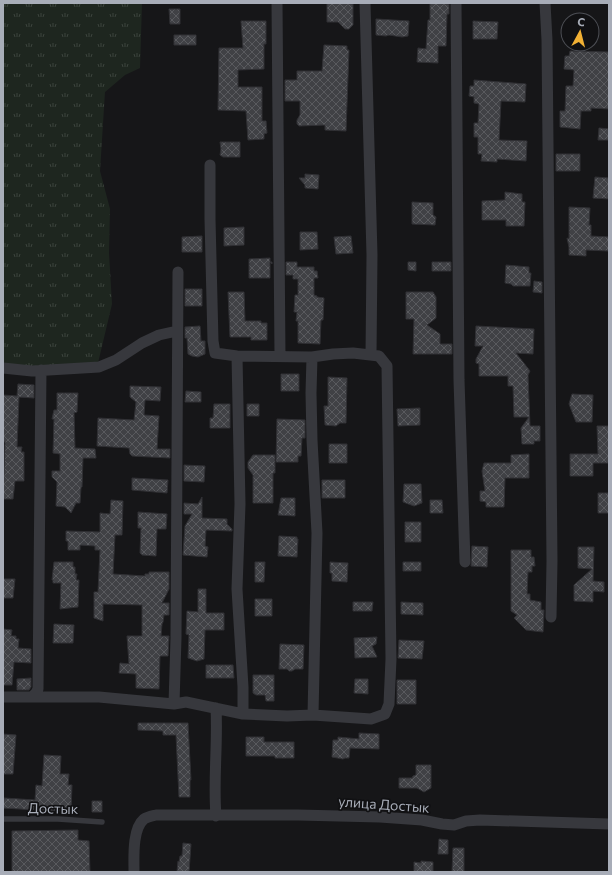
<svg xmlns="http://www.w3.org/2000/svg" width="612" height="875" font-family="Commissioner,sans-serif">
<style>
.grass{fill:url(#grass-tufts)}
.building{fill:url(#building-cross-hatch);stroke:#303034}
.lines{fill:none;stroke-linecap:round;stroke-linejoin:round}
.lane{stroke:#37383d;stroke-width:5.5}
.street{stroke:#37383d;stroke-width:11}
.labels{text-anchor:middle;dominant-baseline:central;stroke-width:3.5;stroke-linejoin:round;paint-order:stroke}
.street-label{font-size:14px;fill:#a8adb8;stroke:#111113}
</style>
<defs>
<pattern id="grass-tufts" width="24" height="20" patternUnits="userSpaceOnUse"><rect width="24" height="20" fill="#1e261f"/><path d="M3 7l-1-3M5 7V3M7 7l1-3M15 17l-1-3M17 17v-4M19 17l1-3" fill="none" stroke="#3c433d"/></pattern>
<pattern id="building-cross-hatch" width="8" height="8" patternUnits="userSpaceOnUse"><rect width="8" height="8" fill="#404145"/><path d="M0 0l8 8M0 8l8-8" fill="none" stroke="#595a5e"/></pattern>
</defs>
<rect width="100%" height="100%" fill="#161618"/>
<path class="grass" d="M3,3H142L140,68L125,75L105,92L100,171L110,209L109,253L112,304L98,363L41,366H3Z"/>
<path class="building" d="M327,3L353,4V25L349,29H345L338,22H327Z
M430,3L449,4V14H447L446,46H438V63L417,62L418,48L426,49L428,20H430Z
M169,9H180V24H170Z
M376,19L409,21L408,36L402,37L389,35L386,36L376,35Z
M241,21H266V44H264V69L238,70V87H262V121H266L267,133L264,134V139L248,140L246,111L218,110L219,48H243Z
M473,21L498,22L497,39H473Z
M174,35H196V45H174Z
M324,45L347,46V50H349L346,131L325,130V125L299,126L297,124V120L300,115V101H285V80H297V71H322Z
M570,51L609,52V109L591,108V111H581L580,129L560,127V111H565L566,86H573L574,70L564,69L565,56H569Z
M474,80L526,84L525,102L501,101L499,140L527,141L526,161L497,159V162L481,161L482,154H478V137H474V123H478L479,104L474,103V97L469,96L470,86H474Z
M599,128L609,129V140H598Z
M220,142H240V157H223L220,155L221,149Z
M556,154H580V171H556Z
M305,174L319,175L318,189L305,188V185L299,178H305Z
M595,177L609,178V199L593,198Z
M505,192L522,194V202H525L524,226H506V220H482V201L505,200Z
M412,202L433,203V215L436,217L435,225L412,224Z
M569,207L590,208L589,225H591V236L609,237V251L586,250V256L569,255V247L567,238L569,239Z
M244,227V245L224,246V228Z
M300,232H317L318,249L300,250Z
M202,236V252H182V237Z
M351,236L353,253L336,254L334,237Z
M270,258V262H272V264L270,262V278H249V259Z
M286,262H297V267H314V271H317L318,278H314V295L317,296V297L324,298L323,320H321L320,344L298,343V321H296L297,312H294L295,295H298V279H293V275H286Z
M408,262H416V271L408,270Z
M432,262H451V271H432Z
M506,265L529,267V273H531L530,286H513L511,284L505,283Z
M534,281L542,282V293L533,292Z
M185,289H202V306H185Z
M228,292H244L245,321H261V323H267V340H251V337H230Z
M406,292H433L436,297V318L427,325L440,334V344H452V354H413L414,319H406Z
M200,326L201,341H205V354L198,357L192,356L188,354L187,338H185V327Z
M476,326L534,329L533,354L516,353L530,371L528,375L530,426H540V441H534V444H522L521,428L529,417H514L513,386H508V376H479V364L476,363V359L483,346H475Z
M281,374H299V391H281Z
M328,377L347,378L346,423H340L336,426L325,425L324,406H328Z
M18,384L34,385V398L19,397L17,447H22L21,452H24V481H15L13,499H3L5,442H3V395L17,396Z
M130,386L161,387L160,401L145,400L144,415L159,416L157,449H170V458L132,456L130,454L129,448L97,446L98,418L134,420L136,402L130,397Z
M186,391L201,392V402H185Z
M57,393H78L77,412L74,413L75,448L95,449L96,458H83L82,487H81L80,503H76L71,513L65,507L56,506L57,482L52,477V471H60V454L53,453L54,419H52L54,410H57Z
M572,394L593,395L592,422H576L569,404Z
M214,404H230V428H210V418H213Z
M247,404H259V416H247Z
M420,408V425L398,426L397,409Z
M277,419L305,420V438H302L301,456H298V462H276Z
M597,426H609V463H593V476H570V454H598Z
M329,444H347V463H329Z
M529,454V478H505L504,507H486V502L480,501V491H485L482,471L484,463H511V455Z
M253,455H275V473H273V503H253V475L248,468V462Z
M184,465L205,466L204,482L184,481Z
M132,478L168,480L167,493L132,490Z
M322,480H345V498H322Z
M404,484H421L422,503L414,506L403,502Z
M598,493H609V513H598Z
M202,497V518L227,519V524L232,529V531L206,530L205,546L208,547L207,557L183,555L185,526L192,514H184V503L198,504Z
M281,498H295V516L278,515Z
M111,500L123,501L122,535H115L113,574L145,576V574H149V572H169V589L162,603H169V615H164L163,622L162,624L161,636H169L168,656H160L159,689L136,688V674L119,673L120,663L129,664L127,636H142V605L103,604V621L94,618V592H98L100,550H95V546L80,545V550H68V541H66V531L100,532V513L110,514Z
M430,500H442L443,513H430Z
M138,512L167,514L166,529H157L156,556L142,555L140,553L141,528H138Z
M405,522H421V542H405Z
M279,536L297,537V539H298L297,557L278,556Z
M472,546L488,547L487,567L471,566Z
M578,547H594L593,581L604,582V592L593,591V602L574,601V585L592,569L578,568Z
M511,550H531V557H534L535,566H532V572H528L527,594H530V600L541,602V610H544L543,632L526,630L514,618L517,615L511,611Z
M54,562H73V567H75V574H77L76,580H79L78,607L60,609L61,583H53V580H52Z
M255,562H265L264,582H255Z
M330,562L348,563L347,582L332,581V573H330Z
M403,562H421V571H403Z
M3,579H15L13,598H3Z
M198,589H206V613H224V630H205L204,659L197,661L188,658L189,635L186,634L187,611L198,612Z
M255,599H272V616H255Z
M353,602H373L372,611H353Z
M401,602L423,603V615L401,614Z
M54,624L74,625L73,643H53Z
M3,629L12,630L11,636H16V639H19L18,648L31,649V663L14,662L12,685H3Z
M377,637L376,644L372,646L377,657L355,658L354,638Z
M399,640L424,641L422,659L398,658Z
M280,644L304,645L303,669H295L292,671H289L287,669H279Z
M206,665H233L234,678H206Z
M253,675H274V701H266L265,695H256L253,693Z
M31,678V687L29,690H17V679Z
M355,679H368V694L354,693Z
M397,680H416V704H397Z
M138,723H188L191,780H190V797H179L176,735H163V731L138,730Z
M359,733L379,734V749L350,748L349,758H345L343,759L332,757L333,740H338V737L359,739Z
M3,734L16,735L13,774H3Z
M246,737H264V742H294V758H275V756H246Z
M44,755L61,756L60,774H69L68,785H72L71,812L3,808L4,798L35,800L36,785L42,786Z
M416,765H431V788L424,792L417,788H399V778H412L413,776L416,775Z
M92,801H102V812H92Z
M78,830V840L89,841L90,872H12V831Z
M439,839L448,840V854H438Z
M183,843L191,844L189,872H177L178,861L179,862L180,856H182Z
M453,848H464V872H452Z
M421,861L433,862V872H414V862L421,863Z"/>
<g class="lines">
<path class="lane" d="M3,819H58L102,822"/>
<path class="street" d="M277,3L280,356
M365,3L372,255L371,355
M456,3L459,380L465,562
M545,3L547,40L552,561L551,617
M237,356L240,504L237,589L243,687V714
M312,357L311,393L312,440L317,533L313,715
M3,368L32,371L99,367L116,360L142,343L159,335L177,331
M3,697H99L174,704L186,702L243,714L287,716L313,715L371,719L385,714L389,704L391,659L387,366L379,356L353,353L333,354L312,357L237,356L215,353L213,341L210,219V165
M32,697L36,693L38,689L41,370
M174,704L176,638L178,272
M216,708C218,744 213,780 216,816
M134,872C134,858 132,829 144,819C147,817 152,816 156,815H298L380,817L422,820L442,824L454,825L466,821L480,820L609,824"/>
</g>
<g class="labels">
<g class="street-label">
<text transform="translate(384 804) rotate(4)">улица Достык</text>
<text transform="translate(53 808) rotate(1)">Достык</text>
</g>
</g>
<rect width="612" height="875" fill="none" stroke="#a8adb8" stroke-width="8"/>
<g transform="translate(580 32) rotate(7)"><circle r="19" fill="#111113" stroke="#4d4f55"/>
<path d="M0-3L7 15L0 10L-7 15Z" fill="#f2b134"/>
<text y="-6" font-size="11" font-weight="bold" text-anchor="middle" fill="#a8adb8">С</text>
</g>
</svg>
